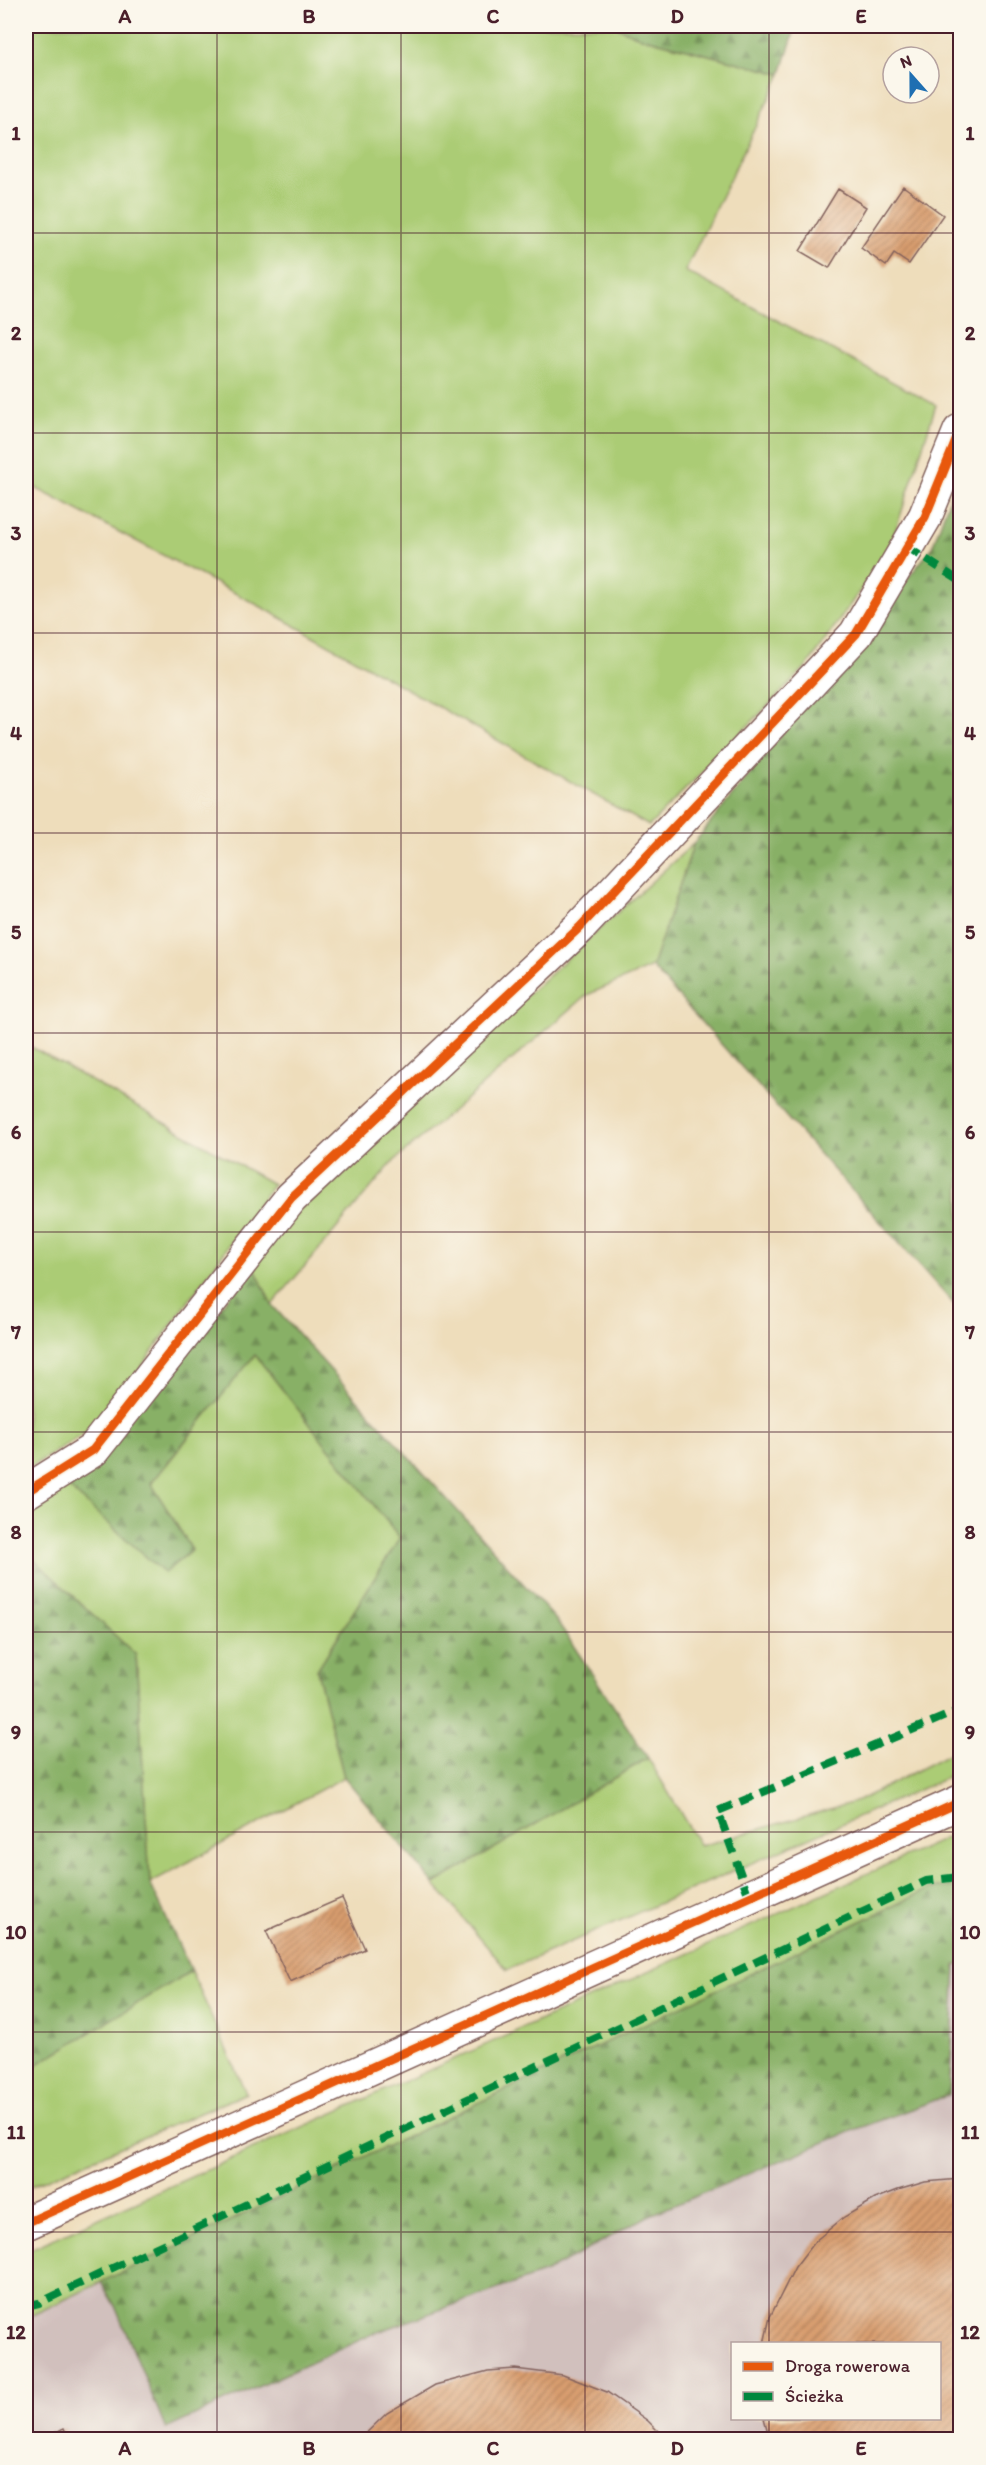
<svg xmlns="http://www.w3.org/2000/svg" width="986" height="2465" font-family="Itim,sans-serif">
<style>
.industrial{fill:#d1c0bd;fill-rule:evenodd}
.grass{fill:#abcc75;stroke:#7a7650;stroke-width:1.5}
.forest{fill:url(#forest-firs);stroke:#696848;stroke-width:1.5}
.building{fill:url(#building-hatch)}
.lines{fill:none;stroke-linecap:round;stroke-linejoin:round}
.street-casing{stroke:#83625d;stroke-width:36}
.secondary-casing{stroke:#83625d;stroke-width:36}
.street{stroke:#fff;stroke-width:33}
.secondary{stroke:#fff;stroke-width:33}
.quiet{stroke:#00873e;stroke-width:8;stroke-dasharray:15 8;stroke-linecap:butt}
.cycleway-casing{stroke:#fbf7ec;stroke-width:13}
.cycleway{stroke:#e8590c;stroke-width:9}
.grid{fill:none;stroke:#4a1f2b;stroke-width:1.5;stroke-opacity:0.55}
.neatline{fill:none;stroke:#4a1f2b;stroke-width:2}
.grid-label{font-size:20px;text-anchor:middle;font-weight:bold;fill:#4a1f2b}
</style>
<defs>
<pattern id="forest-firs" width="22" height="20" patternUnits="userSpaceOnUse" patternTransform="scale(1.5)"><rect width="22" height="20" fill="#88b066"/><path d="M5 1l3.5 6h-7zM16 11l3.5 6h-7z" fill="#718f54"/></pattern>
<pattern id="building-hatch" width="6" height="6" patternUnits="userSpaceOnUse" patternTransform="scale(1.5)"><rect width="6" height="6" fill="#d89d6e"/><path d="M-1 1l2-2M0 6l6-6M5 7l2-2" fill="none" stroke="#b17f5b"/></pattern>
</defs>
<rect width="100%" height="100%" fill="#fbf7ec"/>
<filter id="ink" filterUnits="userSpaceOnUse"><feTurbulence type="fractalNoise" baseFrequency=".0167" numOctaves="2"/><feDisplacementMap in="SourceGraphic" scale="12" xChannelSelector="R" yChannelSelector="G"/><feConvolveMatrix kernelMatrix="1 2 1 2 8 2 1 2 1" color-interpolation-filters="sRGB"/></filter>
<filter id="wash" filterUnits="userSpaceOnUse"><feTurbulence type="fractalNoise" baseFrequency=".008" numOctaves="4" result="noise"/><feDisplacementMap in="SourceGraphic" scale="24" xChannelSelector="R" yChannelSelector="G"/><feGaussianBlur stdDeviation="1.35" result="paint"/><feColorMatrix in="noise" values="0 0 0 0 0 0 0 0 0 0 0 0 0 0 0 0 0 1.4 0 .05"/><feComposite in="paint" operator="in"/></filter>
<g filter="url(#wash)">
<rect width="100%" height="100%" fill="#edb"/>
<path class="industrial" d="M960,1886V2439L26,2440V2318L929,1889ZM732,2344H940V2418H732Z"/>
<path class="grass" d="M26,26H615L637,36L781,74L685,271L936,405L890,548L807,666L649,826L269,611L26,483Z
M694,843L652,967L587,995L392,1163L272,1305L254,1267L294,1207Z
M26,1044L273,1184L101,1423L26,1470Z
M255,1354L400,1538L317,1670L344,1777L150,1883L136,1655L26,1552V1516L68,1487L164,1572L192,1550L151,1484Z
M960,1748V1772L507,1970L434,1884L648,1758L700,1846L858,1801Z
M960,1832V1886L929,1889L26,2318V2251Z
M191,1971L246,2093L26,2188V2071Z"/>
<path class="forest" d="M615,26H796L781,74L637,36Z
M960,469V1311L652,967L694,843L932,548Z
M254,1267L272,1305L557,1621L648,1758L434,1884L344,1777L317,1670L400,1538L255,1355L151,1483L192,1550L164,1573L68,1487Z
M26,1552L136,1655L150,1883L191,1971L26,2071Z
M960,1886V1965H956L949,2095L854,2130L648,2216L546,2272L375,2333L166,2429L115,2306L101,2282L929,1889Z"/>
<g id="blocks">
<path class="building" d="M903,186L943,215L909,264L894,254L886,266L861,248Z
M838,189L866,207L829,268L800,251Z
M342,1898L365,1949L290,1982L266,1931Z
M960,2179V2440H770L764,2418H940V2344H764L770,2317L795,2267L814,2242L844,2217L875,2199L898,2190L925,2182Z
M515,2369L563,2375L607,2392L648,2421L667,2440H359L387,2413L435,2385L488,2371Z
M64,2428L69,2440H40Z"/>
</g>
</g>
<g filter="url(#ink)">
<use href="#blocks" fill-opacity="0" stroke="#83625d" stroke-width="1.5"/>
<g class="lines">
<g class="street-casing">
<path id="street" d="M26,1492L93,1450L291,1198L579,928L856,634L925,517L960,431"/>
</g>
<g class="secondary-casing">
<path id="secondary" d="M26,2223L960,1802"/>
</g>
<use href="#street" class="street"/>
<use href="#secondary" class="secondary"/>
<path class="quiet" d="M907,547L960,581
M749,1897L718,1811L960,1710
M26,2306L39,2303L926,1881L960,1877"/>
<g class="cycleway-casing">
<path id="cycleway" d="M26,1492L93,1450L291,1198L579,928L856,634L925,517L960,431
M26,2223L960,1802"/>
</g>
<use href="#cycleway" class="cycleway"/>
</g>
</g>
<path class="grid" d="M217,26V2440M401,26V2440M585,26V2440M769,26V2344M26,233H960M26,433H960M26,633H960M26,833H960M26,1033H960M26,1232H960M26,1432H960M26,1632H960M26,1832H960M26,2032H960M26,2232H960M769,2418V2440"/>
<rect width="986" height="2465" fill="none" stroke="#fbf7ec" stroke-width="66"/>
<rect x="731" y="2342" width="210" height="78" fill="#fbf7ec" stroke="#b4a19f" stroke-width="1.5"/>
<rect x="743" y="2362" width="30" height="9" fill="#e8590c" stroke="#b4a19f" stroke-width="1.5"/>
<text x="785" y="2372" font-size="18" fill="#4a1f2b">Droga rowerowa</text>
<rect x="743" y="2392" width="30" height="9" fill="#00873e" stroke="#b4a19f" stroke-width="1.5"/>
<text x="785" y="2402" font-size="18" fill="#4a1f2b">Ścieżka</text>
<g transform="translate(911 75) rotate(339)"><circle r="28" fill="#fbf7ec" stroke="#b4a19f" stroke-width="1.5"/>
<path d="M0-4.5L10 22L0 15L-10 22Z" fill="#1f6fb2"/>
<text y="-9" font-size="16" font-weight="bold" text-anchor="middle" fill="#4a1f2b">N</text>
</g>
<rect x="33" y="33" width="920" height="2399" class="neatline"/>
<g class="grid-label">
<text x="125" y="23">A</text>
<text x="309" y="23">B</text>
<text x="493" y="23">C</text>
<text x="677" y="23">D</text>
<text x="861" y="23">E</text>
<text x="16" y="140">1</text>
<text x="970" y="140">1</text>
<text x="16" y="340">2</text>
<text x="970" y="340">2</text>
<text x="16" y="540">3</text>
<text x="970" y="540">3</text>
<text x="16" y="740">4</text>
<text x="970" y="740">4</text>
<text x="16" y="939">5</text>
<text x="970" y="939">5</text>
<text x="16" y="1139">6</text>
<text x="970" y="1139">6</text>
<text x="16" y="1339">7</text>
<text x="970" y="1339">7</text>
<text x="16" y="1539">8</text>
<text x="970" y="1539">8</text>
<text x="16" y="1739">9</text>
<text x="970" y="1739">9</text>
<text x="16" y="1939">10</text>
<text x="970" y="1939">10</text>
<text x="16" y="2139">11</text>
<text x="970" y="2139">11</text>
<text x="16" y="2339">12</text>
<text x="970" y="2339">12</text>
<text x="125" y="2455">A</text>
<text x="309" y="2455">B</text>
<text x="493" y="2455">C</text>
<text x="677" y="2455">D</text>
<text x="861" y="2455">E</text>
</g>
</svg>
